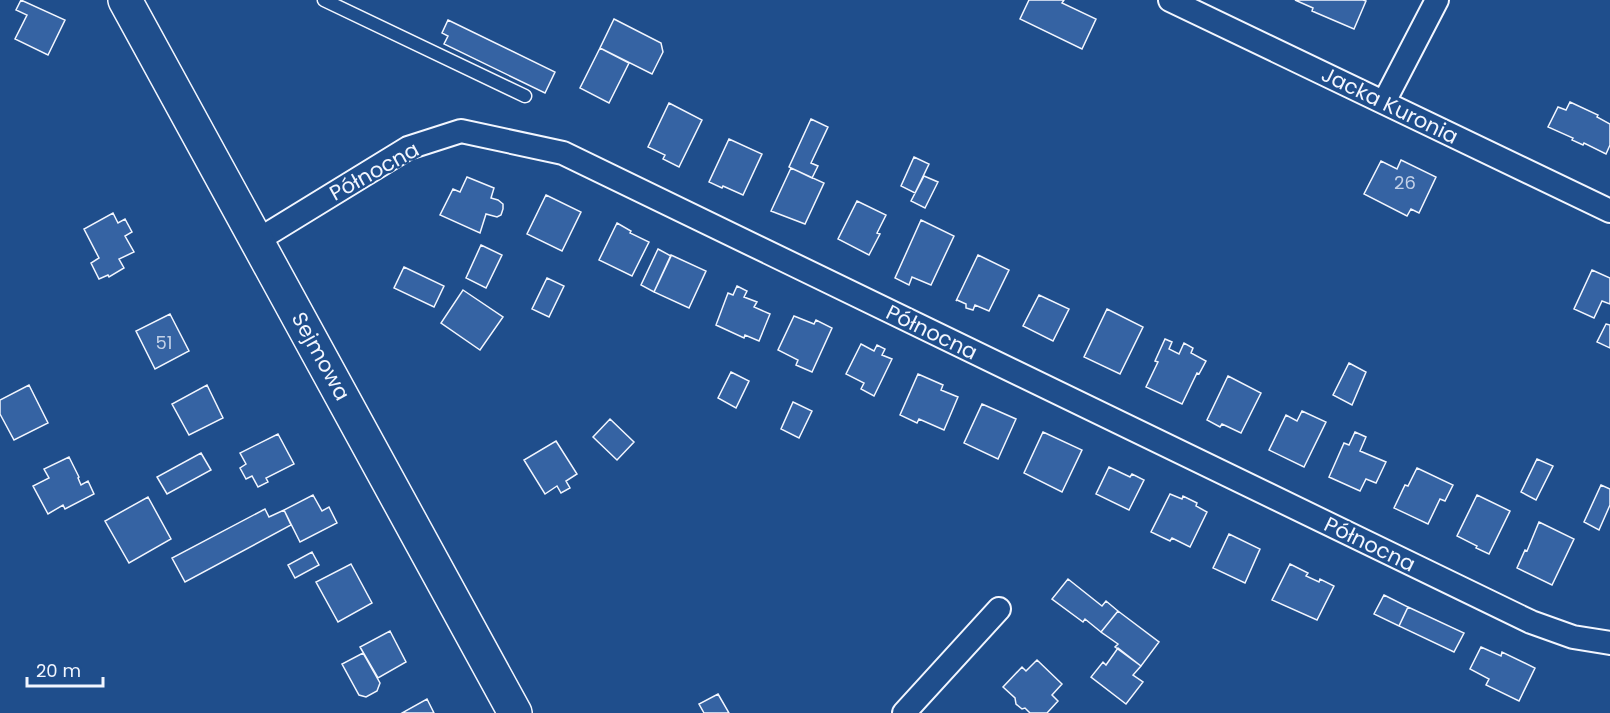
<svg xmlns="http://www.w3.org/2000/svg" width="1610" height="713" font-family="Poppins,sans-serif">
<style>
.building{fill:#3563a3;stroke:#f2f6ff;stroke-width:1.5}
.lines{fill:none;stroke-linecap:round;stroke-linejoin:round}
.lane-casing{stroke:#f2f6ff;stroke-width:15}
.street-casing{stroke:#f2f6ff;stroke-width:26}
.secondary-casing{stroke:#f2f6ff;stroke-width:36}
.lane{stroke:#1f4e8c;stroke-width:12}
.street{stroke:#1f4e8c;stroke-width:22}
.secondary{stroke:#1f4e8c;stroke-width:33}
.labels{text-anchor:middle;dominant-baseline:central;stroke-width:4.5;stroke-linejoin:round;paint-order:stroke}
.number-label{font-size:18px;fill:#c3d1e8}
.street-label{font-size:21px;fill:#f2f6ff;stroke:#1f4e8c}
</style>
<rect width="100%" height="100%" fill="#1f4e8c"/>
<path class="building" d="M21,0L65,20L48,55L15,39L27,15L16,10Z
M1029,0H1064L1062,3L1096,19L1082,49L1020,19Z
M1295,0H1363L1366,1L1354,29L1312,11L1313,8Z
M614,19L661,43L663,52L652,74L600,48Z
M448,20L555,72L545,93L444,44L448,36L442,33Z
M600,48L629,63L609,103L580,88Z
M1570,102L1598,115L1597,117L1610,124V145L1606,154L1584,143L1583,145L1572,140L1573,138L1548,127L1558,107L1566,110Z
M669,103L702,120L679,167L663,159L665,155L648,147Z
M811,119L828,127L811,163L818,166L812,178L789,167Z
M729,139L762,154L743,195L723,186L722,188L709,182Z
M914,157L929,164L915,193L901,186Z
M1401,160L1436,177L1419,213L1411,209L1407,216L1364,194L1381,161L1397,169Z
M791,168L824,183L805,224L771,211Z
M924,176L938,182L925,208L911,201Z
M467,177L494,188L491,198L498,200L503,204V209L501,215L497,217L486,214L480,233L440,215L453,189L460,192Z
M546,195L581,212L562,251L527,234Z
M857,201L886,215L877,233L880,234L869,255L838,239Z
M113,213L118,223L125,219L132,232L125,236L134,252L119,259L124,268L109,277L108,275L99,279L91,263L99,258L84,229Z
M921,220L954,236L931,285L912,277L909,285L895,278Z
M617,223L631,231L630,233L649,242L632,276L599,260Z
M481,245L502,255L486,288L466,278Z
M658,249L671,256L654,292L641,285Z
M671,255L706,271L689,308L654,292Z
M978,255L1009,270L989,311L975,305L973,310L966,308V304L957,300L956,301Z
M404,267L444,286L434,307L394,288Z
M1592,270L1610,278V304L1602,301L1594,318L1574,309Z
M547,278L564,286L549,317L532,309Z
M737,286L747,291L744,297L757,302L754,307L770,314L759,341L745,335L744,338L716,325L728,293L733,295Z
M463,290L503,317L480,350L441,323Z
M1039,295L1069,309L1053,341L1023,326Z
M1107,309L1143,327L1120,374L1084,357Z
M170,314L189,351L155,369L136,331Z
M794,316L814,324L816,320L832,328L812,372L796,365L798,360L778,350Z
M1606,324L1610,325V348L1597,342Z
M1165,339L1172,342L1169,349L1179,354L1184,343L1193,348L1191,353L1206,361L1199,374L1197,373L1182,404L1146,387L1158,362L1155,361Z
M861,344L874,351L877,345L885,349L882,355L892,359L874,396L861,389L864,383L846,374Z
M1349,363L1366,372L1352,405L1333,395Z
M731,372L749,381L736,408L718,398Z
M918,374L943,385L941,390L958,397L944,430L919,419L917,423L900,415Z
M1228,376L1261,393L1241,433L1222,424L1220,427L1207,420Z
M29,385L48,423L14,440L0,414V400Z
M207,385L223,418L189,435L172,404Z
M793,402L812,411L799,438L781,429Z
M982,404L1016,419L998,459L964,443Z
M1302,411L1326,422L1304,467L1269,450L1286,415L1297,421Z
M610,419L634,442L617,460L593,437Z
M1043,432L1082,450L1062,492L1024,473Z
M1355,432L1366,437L1360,451L1386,462L1376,483L1366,479L1360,491L1329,477L1344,443L1349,445Z
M278,434L294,464L266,478L268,482L258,487L252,476L246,479L240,468L246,464L240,453Z
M556,441L577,474L566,481L570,488L561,493L557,486L545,494L524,460Z
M201,453L211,470L167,494L157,477Z
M69,457L79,477L78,478L81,485L88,481L94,494L65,509L63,505L48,514L33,486L49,478L44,469Z
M1537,459L1553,466L1536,500L1521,492Z
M1109,467L1130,477L1132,474L1144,480L1129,510L1096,494Z
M1417,468L1453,485L1445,501L1440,499L1428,524L1394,508L1405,485L1408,486Z
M1601,485L1610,489V505L1599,530L1584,522Z
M1170,494L1182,499L1183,496L1197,503L1196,506L1207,512L1190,547L1172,538L1170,541L1151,532Z
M313,495L322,511L329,507L337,523L300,542L284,510Z
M1477,495L1510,511L1489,554L1476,548L1477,546L1457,536Z
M148,497L171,539L129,563L105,521Z
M265,509L269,517L284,510L291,525L185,582L172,558Z
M1539,522L1574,539L1552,585L1517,568L1525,550L1527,551Z
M1229,534L1260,549L1245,583L1213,568Z
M312,552L319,565L295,578L288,565Z
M351,564L372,603L338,622L316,582Z
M1290,564L1308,573L1306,576L1319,582L1320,579L1334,586L1317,620L1272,600Z
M1068,579L1102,606L1106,601L1118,611L1101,632L1085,619L1083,622L1052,599Z
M1384,595L1408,607L1399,626L1374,614Z
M1408,607L1464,633L1454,652L1399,626Z
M1118,611L1159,642L1141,666L1115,647L1118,644L1101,632Z
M390,631L406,662L378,678L360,647Z
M1481,647L1501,656L1502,652L1535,668L1519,701L1486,685L1489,679L1470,669Z
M1118,648L1141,666L1133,675L1143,682L1126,704L1091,677L1103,662L1106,665Z
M363,653L380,683L377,691L366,697L359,695L342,664Z
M1037,660L1062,684L1052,695L1058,701L1047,713H1030L1025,708L1022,709L1016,704L1015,698L1003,687L1022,667L1026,671Z
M718,694L729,713H704L699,704Z
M427,699L434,713H402Z"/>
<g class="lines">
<g class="lane-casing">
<path id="lane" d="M324,0L525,96"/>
</g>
<g class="street-casing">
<path id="street" d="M1170,0L1610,211
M1384,102L1437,0
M258,240L408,148L461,131L563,153L1531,622L1573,637L1610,643
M904,713L999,609"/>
</g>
<g class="secondary-casing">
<path id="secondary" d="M125,0L515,713"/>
</g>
<use href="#lane" class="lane"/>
<use href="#street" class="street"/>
<use href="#secondary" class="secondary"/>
</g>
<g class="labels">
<g class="number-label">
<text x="1405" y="182">26</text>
<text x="164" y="342">51</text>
</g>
<g class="street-label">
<text transform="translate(1390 105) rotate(26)">Jacka Kuronia</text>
<text transform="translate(374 171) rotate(-29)">Północna</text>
<text transform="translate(932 332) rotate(26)">Północna</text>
<text transform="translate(321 356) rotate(61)">Sejmowa</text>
<text transform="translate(1370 544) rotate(26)">Północna</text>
</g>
</g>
<path d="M27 677v9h76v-9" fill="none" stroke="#f2f6ff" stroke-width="3"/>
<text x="36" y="677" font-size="18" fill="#f2f6ff" stroke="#1f4e8c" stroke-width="4.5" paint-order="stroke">20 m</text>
</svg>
